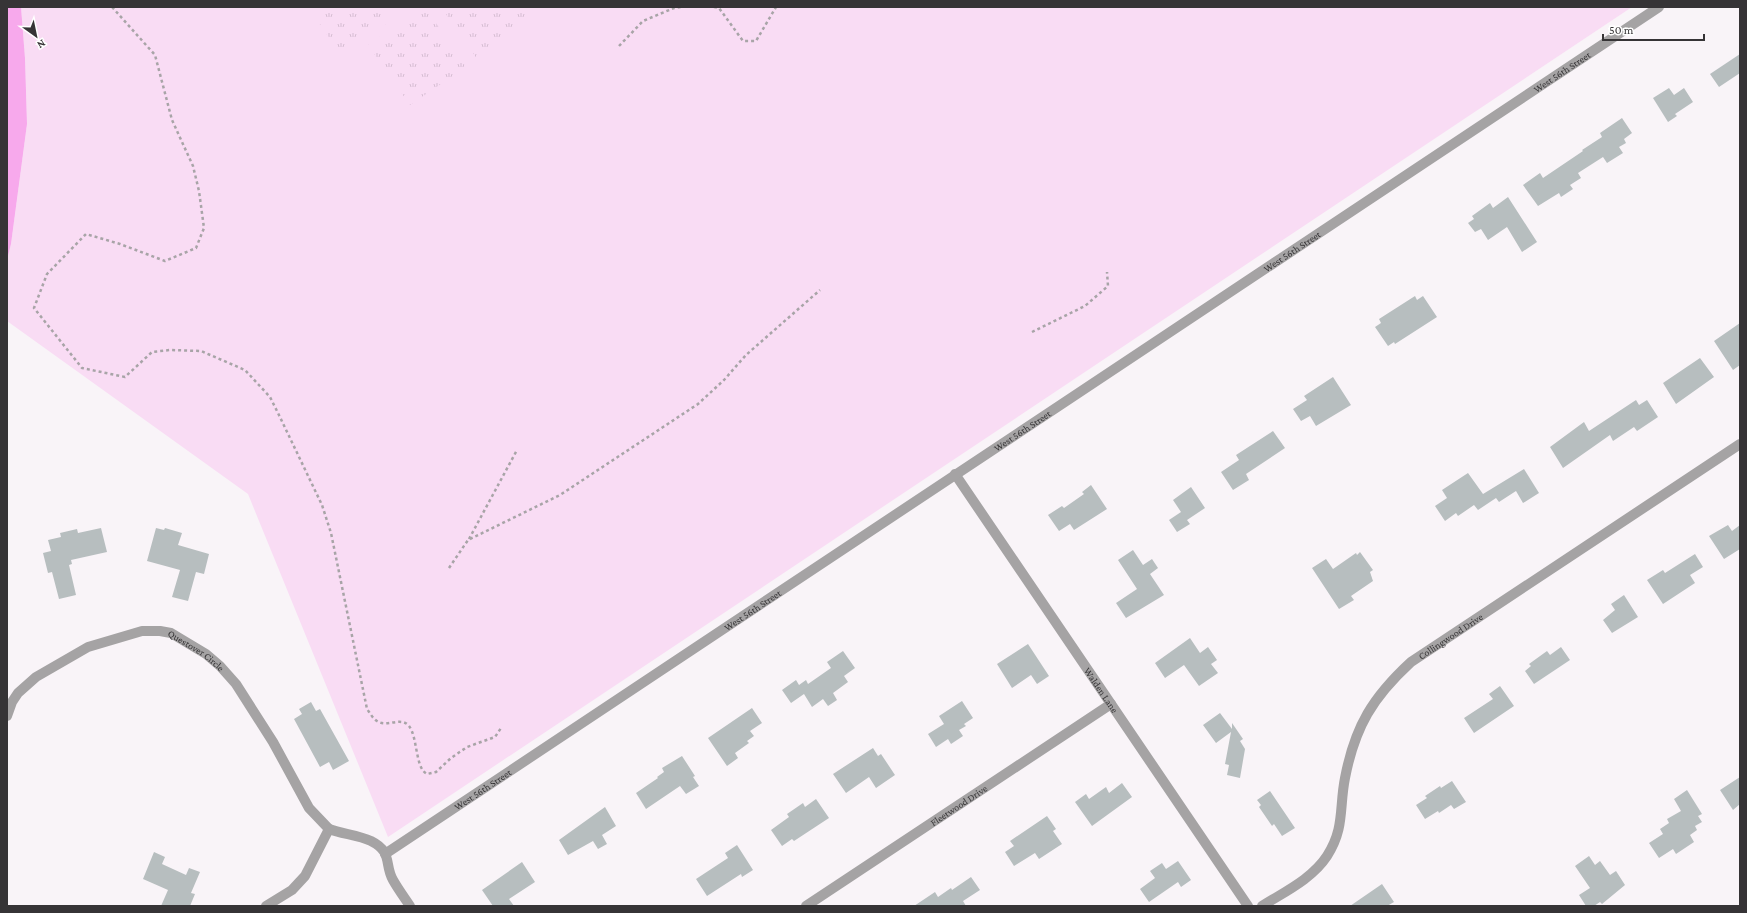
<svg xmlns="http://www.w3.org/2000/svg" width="1747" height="913" font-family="'Crimson Pro',serif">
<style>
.green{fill:#f9dcf4}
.park{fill:url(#park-tufts)}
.water{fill:#f7a9ec}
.building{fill:#b7bebf}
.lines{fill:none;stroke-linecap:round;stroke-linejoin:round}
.path{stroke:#a8a4a7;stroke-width:2.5;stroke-dasharray:3 3;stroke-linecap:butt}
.street{stroke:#a5a3a4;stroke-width:10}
.labels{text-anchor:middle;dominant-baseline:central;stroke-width:4;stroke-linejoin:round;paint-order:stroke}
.street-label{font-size:10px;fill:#363436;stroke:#fff}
</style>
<defs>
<pattern id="park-tufts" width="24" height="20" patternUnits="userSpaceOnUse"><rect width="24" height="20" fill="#f9dcf4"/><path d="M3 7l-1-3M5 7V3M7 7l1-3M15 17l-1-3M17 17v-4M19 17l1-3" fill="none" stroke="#d6bdd2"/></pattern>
</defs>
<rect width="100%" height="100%" fill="#f9f4f8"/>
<path class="green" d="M21,7H1632L388,837L248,494L7,321V260L11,244L27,124L25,58Z"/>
<path class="park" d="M308,7H388L396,17L341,55Z
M423,7H425L466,67L410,105L368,45Z
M441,7H523L532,21L477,59Z"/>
<path class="water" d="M7,7H21L25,58L27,124L11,244L7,260Z"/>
<path class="building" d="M1740,54V73L1719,87L1710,74Z
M1669,88L1674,95L1684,88L1693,102L1675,114L1677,116L1668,122L1653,98Z
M1622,118L1632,133L1624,139L1626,143L1619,147L1623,153L1607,163L1603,157L1578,173L1581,178L1570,185L1573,189L1561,197L1559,193L1538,206L1523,185L1540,173L1543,178L1583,151L1582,150L1602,137L1600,133Z
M1508,197L1537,242L1522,252L1507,227L1488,240L1481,229L1475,232L1468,223L1474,219L1472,216L1490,203L1493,208Z
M1415,296L1417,300L1423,296L1437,317L1395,344L1394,342L1388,346L1375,327L1381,323L1379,319Z
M1740,323V365L1733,370L1714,341Z
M1700,358L1714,377L1676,404L1663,383Z
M1333,377L1351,405L1316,426L1310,416L1301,421L1293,409L1307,400L1304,396Z
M1636,400L1639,405L1647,400L1658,417L1637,431L1634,427L1613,441L1610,435L1563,468L1550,447L1584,422L1589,431Z
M1273,431L1285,448L1246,474L1249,480L1233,490L1221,472L1239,460L1236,455Z
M1524,469L1539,493L1523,503L1516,491L1499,502L1496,498L1478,510L1474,505L1458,516L1456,513L1445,521L1435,506L1447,498L1442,490L1468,473L1483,494Z
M1091,485L1107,509L1074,530L1070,524L1059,531L1048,515L1062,506L1064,508L1084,494L1082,492Z
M1191,487L1205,508L1187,520L1190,524L1177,532L1169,520L1181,512L1173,500Z
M1728,525L1732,531L1740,525V549L1724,559L1709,536Z
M101,528L107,552L71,560L72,564L69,565L76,595L59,599L52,572L48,573L43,553L51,551L48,540L61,537L60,533L77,529L78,533Z
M156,528L164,530L165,528L182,533L178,545L209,554L204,574L196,572L188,601L172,597L180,570L147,561Z
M1133,550L1143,565L1152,559L1158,568L1150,574L1164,595L1126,618L1116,603L1137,589L1118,560Z
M1360,552L1373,570L1370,572L1373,581L1351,596L1354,600L1339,609L1312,568L1326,559L1333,569L1356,553L1357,555Z
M1695,554L1703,567L1690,575L1695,583L1663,604L1647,580L1663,570L1665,573Z
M1624,595L1638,617L1612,633L1603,620L1615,610L1611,604Z
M1190,638L1200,653L1208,647L1217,660L1211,664L1218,673L1199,686L1184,665L1165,678L1155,663Z
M1028,644L1049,676L1037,684L1031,675L1012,688L997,664Z
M1561,647L1570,660L1534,684L1525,671L1531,666L1529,664L1547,651L1550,655Z
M843,651L855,668L844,676L848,682L833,693L837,700L828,706L823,699L812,707L804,694L791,703L782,690L796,680L799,685L806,680L808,684L831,668L827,662Z
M1500,686L1514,706L1474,733L1464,718L1493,699L1489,694Z
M962,701L973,718L964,724L966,726L959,730L963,736L951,744L948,739L936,747L928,734L944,724L939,716Z
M311,702L316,711L320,709L349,761L333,770L329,762L320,767L294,719L302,714L299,709Z
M752,708L762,723L750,731L754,736L747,741L749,743L735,753L738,758L727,766L708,738Z
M1220,713L1232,729V723L1243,739L1240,741L1245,749L1240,778L1227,775L1229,765L1225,764L1231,732L1216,743L1203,725Z
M873,748L878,756L881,754L895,775L876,788L869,777L846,793L833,774Z
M682,756L695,776L693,777L699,786L686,794L680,786L646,809L636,793L658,778L657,777L664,772L662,768Z
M1740,777V804L1733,810L1720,790Z
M1452,781L1466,802L1454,809L1451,805L1439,813L1438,811L1425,819L1416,805L1427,798L1425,796L1440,786L1441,788Z
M1122,783L1132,797L1092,826L1075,802L1086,794L1089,799L1106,787L1109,793Z
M1687,790L1702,814L1698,816L1702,822L1695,826L1697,830L1690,835L1694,842L1676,854L1673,849L1659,858L1649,843L1663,834L1660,829L1669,823L1667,819L1681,811L1674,799Z
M1270,791L1295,828L1282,836L1274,824L1272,826L1259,807L1261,805L1257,800Z
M816,799L829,818L794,841L792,839L782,846L771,830L789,817L787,814L803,803L805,807Z
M605,807L616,826L602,835L607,844L598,849L593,841L568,855L559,840Z
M1047,816L1056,829L1053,831L1062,844L1039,859L1035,853L1014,866L1005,852L1014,846L1010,841Z
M737,845L753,870L742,877L741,874L707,896L696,879L728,858L725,853Z
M154,852L165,857L162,864L186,875L189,868L200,872L191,893L195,894L190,906H161L168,890L143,879Z
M1589,856L1595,865L1600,861L1610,875L1616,871L1625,885L1602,904L1600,902L1594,906H1586L1579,895L1590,888L1575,866Z
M1178,861L1191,880L1181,887L1178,882L1149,902L1140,889L1155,878L1150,871L1162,863L1166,869Z
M522,862L535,882L509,899L514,906H493L482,890Z
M971,877L980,890L963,901L966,906H914L935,892L938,897L951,888L952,890Z
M1382,884L1394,902L1387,906H1350Z"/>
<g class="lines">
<path class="path" d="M112,7L155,55L172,120L193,166L199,191L204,228L196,248L165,261L120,244L86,234L47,274L34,308L82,368L125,377L152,352L170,350L201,351L245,370L270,397L278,413L322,505L331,533L367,709C370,713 373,719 377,721C387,728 401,716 409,726C418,738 415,768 427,774L436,772L451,758L467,747L495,737L501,728
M714,7L719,8L743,41H756L776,7
M619,46L643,21L674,8L681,7
M1032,332L1085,306L1108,286L1107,272
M469,539L517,450
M449,568L468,540L560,495L698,404L724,380L746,355L820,290"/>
<g class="street">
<path id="s1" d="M955,474L1248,906"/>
<path id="s2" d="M7,716L12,702L18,693L36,677L88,647L142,631H160L171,633L206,654L220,666L236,684L273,742L309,808L329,829L305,876L292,890L266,906"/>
<path d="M329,829C342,834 358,835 371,841C393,852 384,864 393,880C398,889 404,897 410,906"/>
<path id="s3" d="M385,854L1659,7"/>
<path id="s4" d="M806,906L1111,704"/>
<path id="s5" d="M1262,906C1284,892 1312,879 1327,856C1345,828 1339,808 1345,778C1355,726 1373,697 1411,662L1740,444"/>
</g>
</g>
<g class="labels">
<g class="street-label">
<text stroke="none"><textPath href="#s3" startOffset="1413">West 56th Street</textPath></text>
<text stroke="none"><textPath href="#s3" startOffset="1089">West 56th Street</textPath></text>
<text stroke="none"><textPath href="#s3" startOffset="765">West 56th Street</textPath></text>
<text stroke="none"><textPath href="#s3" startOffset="441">West 56th Street</textPath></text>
<text stroke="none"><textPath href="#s5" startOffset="347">Collingwood Drive</textPath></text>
<text stroke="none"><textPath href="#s2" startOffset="226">Questover Circle</textPath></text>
<text stroke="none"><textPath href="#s1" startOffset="261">Walden Lane</textPath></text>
<text stroke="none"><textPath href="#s3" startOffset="117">West 56th Street</textPath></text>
<text stroke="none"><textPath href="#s4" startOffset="183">Fleetwood Drive</textPath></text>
</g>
</g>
<rect width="1747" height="913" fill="none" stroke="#363436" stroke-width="16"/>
<g transform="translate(36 36) rotate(147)" stroke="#ffffff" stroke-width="3" paint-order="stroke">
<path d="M0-3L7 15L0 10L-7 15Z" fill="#363436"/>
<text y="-6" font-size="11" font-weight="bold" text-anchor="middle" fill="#363436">N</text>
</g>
<path d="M1603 34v6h101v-6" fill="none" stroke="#363436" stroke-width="2"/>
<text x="1609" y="34" font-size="12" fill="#363436" stroke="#ffffff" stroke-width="3" paint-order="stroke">50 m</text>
</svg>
